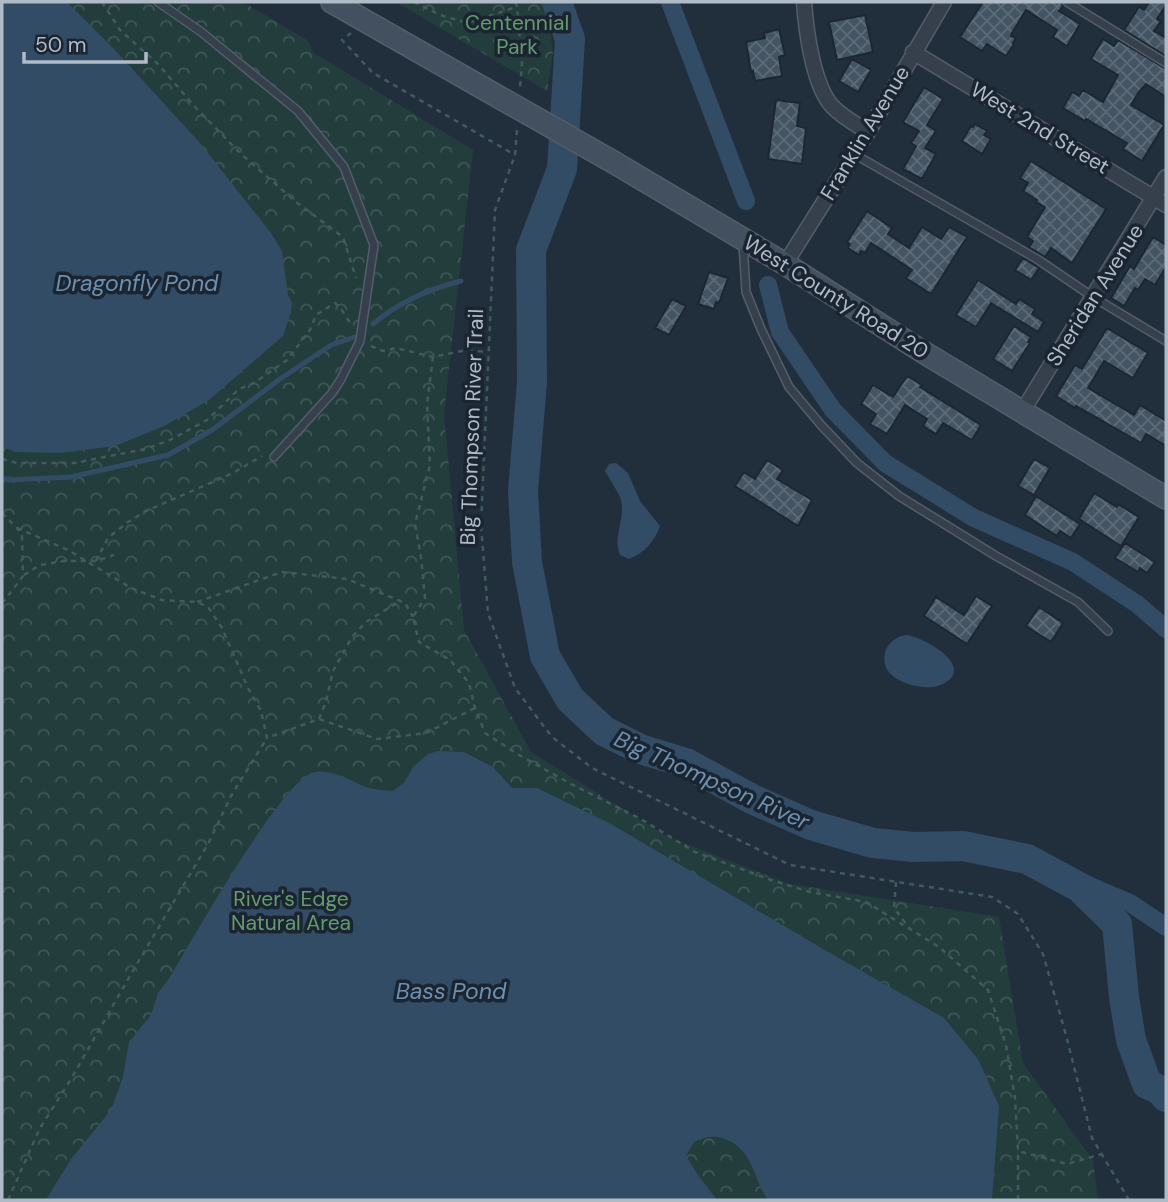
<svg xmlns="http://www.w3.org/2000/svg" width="1168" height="1202" font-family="'DM Sans',sans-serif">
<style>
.forest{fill:url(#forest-crowns)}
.water{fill:#334c65}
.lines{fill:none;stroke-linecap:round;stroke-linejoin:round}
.stream{stroke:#334c65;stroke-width:5}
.canal{stroke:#334c65;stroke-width:18}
.river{stroke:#334c65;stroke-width:30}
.building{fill:url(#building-cross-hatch);stroke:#1c2733;stroke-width:2}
.service-casing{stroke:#535e6a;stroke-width:10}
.minor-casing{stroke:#535e6a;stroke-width:17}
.secondary-casing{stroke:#535e6a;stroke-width:24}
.path{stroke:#415a5b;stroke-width:2.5;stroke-dasharray:5 5;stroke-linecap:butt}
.service{stroke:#35404c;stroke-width:7}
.minor{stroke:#35404c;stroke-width:14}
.secondary{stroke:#425060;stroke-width:21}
.secondary-bridge-casing{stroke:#535e6a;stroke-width:24;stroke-linecap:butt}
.secondary-bridge{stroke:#425060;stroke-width:21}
.labels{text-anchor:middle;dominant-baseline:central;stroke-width:7;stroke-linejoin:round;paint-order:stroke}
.park-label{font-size:21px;fill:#659b6d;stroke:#1a2531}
.street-label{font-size:21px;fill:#b0bbc8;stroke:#1a2531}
.water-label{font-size:23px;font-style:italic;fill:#6e8fae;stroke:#1a2531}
</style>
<defs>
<pattern id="forest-crowns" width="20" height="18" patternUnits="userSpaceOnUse" patternTransform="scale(1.75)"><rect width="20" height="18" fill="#233d3d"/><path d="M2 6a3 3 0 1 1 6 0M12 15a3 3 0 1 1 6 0" fill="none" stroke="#405758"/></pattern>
<pattern id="building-cross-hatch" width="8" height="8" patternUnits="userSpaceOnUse" patternTransform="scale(1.75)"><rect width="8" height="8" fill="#445463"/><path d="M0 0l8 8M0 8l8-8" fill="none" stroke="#5c6b78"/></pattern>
</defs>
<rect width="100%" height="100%" fill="#212f3c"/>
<path class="forest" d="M2,2H243L307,40L314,53L473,150L444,414L464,630L531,752L668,837L790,884L999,917L1023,1063L1093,1160L1098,1200H2Z
M396,2H544L548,14L553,54L547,91Z"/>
<path class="water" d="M2,2H66L70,5L114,49L200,143L271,233L282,251L288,295L292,302L291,312L283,336L209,400L164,426L115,446L61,453L16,452L2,447Z
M616,463L628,473L640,501L660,526C655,541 644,553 629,559L620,555C612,537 626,519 621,500C619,493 610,480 605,471L609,464Z
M906,635C920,636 964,659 952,677C948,682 940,686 933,687C919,689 892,682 886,667C880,652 891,637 906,635Z
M438,751L464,752L493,767L512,788H537L611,824L823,949L944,1018L978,1059L999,1106L992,1200H768C753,1179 754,1150 725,1139C713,1135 706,1137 694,1142L686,1156L698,1175L717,1200H46L71,1159L111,1110L123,1077L129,1042L151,1015L158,993L170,977C191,942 283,777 315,772C333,769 350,781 366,787C374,790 384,790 393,791L405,782L413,767L428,754Z"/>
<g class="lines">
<path class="stream" d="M373,324C399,302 429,289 461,281
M2,478L9,480L71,477L168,455L212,430L280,379L331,345L358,336"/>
<path class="canal" d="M670,2L746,201
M768,285L780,332L833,410L885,463L974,518L1073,562L1137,604L1166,629
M1027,859L1130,903L1166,927"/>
<path class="river" d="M557,2L570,39L562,169L531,250L532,382L523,491L527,562L545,656L570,699L604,731L640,749L686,763L752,799L811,825L873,843L914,847L963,846L1027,859L1079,887L1117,924L1124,997L1131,1040L1147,1084L1160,1090L1166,1097"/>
</g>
<path class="building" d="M983,2H1061L1063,6L1059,11L1080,24L1067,46L1053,37L1057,30L1026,10L1012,33L1011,36L1016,38L1013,43L1014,44L1006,56L987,44L982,51L960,37Z
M1149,2H1166V5L1157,19L1161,21L1154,31L1166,38V56L1124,30L1139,7L1144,10Z
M865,15L873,52L837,60L829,22Z
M779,29L785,55L779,57L782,76L755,81L753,71L751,72L746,42L765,38L764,33Z
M1103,39L1114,46L1118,40L1166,69V97L1146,84L1138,93L1131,105L1164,125L1142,161L1123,149L1127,143L1086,119L1085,121L1063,108L1072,92L1079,96L1083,90L1103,102L1118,75L1091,59Z
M852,59L871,70L858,92L839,81Z
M924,87L943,99L927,125L936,131L925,148L936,154L922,179L903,169L916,146L911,143L919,131L903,122Z
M776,100L800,103L797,126L806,128L802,164L768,159Z
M975,124L987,131L984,135L991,139L982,154L962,141L971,126L973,127Z
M1031,161L1106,209L1072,263L1051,248L1045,257L1029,247L1033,241L1027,237L1045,207L1036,202L1037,200L1023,191L1028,183L1020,178Z
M867,211L892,228L888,234L909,248L922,227L941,239L949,227L967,237L931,294L906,278L912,270L871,243L865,253L861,251L859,255L848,248L850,244L847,242Z
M1153,237L1166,245V267L1155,285L1145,279L1138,290L1135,288L1124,306L1111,298L1130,266L1134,269Z
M1023,258L1039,268L1031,280L1015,270Z
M709,272L728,278L719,303L716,302L714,309L698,304Z
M978,280L1016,304L1019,299L1035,309L1032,314L1044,322L1038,332L991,303L976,327L956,315Z
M672,299L686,306L669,335L655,328Z
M1014,326L1031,337L1028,342L1030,343L1012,371L993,359Z
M1107,328L1148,353L1133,378L1104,361L1088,388L1134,415L1140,405L1166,421V446L1146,434L1141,443L1076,406L1075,408L1056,396L1075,365L1082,369Z
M907,376L922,385L920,387L981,425L972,440L943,423L936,434L923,426L927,419L905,405L887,434L870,424L876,414L861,404L873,385L893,397Z
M1034,459L1050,468L1034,495L1018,486Z
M767,460L783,470L777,479L812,500L798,526L735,486L744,472L755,479Z
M1094,493L1117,507L1118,504L1139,517L1121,546L1079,519Z
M1036,496L1080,524L1071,538L1060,531L1057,536L1025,515Z
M1125,543L1155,562L1147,573L1140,568L1138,572L1115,558Z
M976,596L992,606L967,644L924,616L936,597L964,615Z
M1039,607L1063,623L1051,642L1026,626Z"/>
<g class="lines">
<g class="service-casing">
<path id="service" d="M158,2L200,31L298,111L344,167L374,245L360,341L341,379L332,393L274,457
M1067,2L1166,63
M854,154L1037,259L1093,297L1166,341
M743,243L746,292L761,329L789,387L821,425L857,463L899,496L996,556L1078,602L1108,631"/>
</g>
<g class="minor-casing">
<path id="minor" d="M804,2C806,30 813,85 832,106C842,117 856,124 868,132
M913,52L1166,205
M785,264L868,132L944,2
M1022,412L1166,177"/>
</g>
<g class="secondary-casing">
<path id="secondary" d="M332,2L504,100
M615,163L785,264L923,352L1166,498"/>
</g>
<path class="path" d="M102,2L120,30L158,64L196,108L241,154L296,202L343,237L356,278
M414,2L440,15L468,23L516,7
M515,2L517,6L522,63L520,88
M351,33L342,40L373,73L515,155
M517,130L515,155L495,210L481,525L488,613L515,688L552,737L592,768L790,865L992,897L1018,914L1043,954L1067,1039L1092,1138L1129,1200
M371,346L383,351L396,348L433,357L466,350L487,352
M433,357L427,404L430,465L415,524L421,557L425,598L413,617L419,642L450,660L469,683L475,708L485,733L519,755L571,784L641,819L695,852L771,880L810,892L866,902L939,947L988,990L1006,1045L1015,1098L1018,1151L1067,1164L1102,1154
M2,459L17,463H75L145,449L170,440L207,420L239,389L254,383L287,360L310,330L316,315L335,303L341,309L351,324
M2,513L17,528L22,536L23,576L4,601H2
M17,528L68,550L131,588L162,600L197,602L208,607L222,628L248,688L261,711L267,738L319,719L377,739L426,733L475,708
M96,561L108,538L128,522L146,511L233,473L262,456
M24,575L40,565L64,561H96L114,555
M197,602L282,572L347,579L405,603L413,617
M319,719L326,701L333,671L352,637L366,622L400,601
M896,882L894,908L910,929
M8,1200L40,1128L71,1079L131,974L208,844L231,796L267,738
M1018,1200V1151"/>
<use href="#service" class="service"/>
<use href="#minor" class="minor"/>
<use href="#secondary" class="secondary"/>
<g class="secondary-bridge-casing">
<path id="secondary-bridge" d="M504,100L615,163"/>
</g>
<use href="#secondary-bridge" class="secondary-bridge"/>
</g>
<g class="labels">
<g class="park-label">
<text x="517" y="23">Centennial<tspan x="517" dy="24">Park</tspan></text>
<text x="291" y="899">River's Edge<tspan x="291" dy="24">Natural Area</tspan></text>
</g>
<g class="street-label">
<text transform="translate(1040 128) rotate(31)">West 2nd Street</text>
<text transform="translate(865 133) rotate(-59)">Franklin Avenue</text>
<text transform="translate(1095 295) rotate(-58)">Sheridan Avenue</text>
<text transform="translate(836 297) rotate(32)">West County Road 20</text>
<text transform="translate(472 427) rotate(-88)">Big Thompson River Trail</text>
</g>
<g class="water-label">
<text x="137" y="283">Dragonfly Pond</text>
<text transform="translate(712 780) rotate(24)">Big Thompson River</text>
<text x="451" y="991">Bass Pond</text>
</g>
</g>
<rect width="1168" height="1202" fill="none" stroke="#b0bbc8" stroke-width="7"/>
<path d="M24 52v10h122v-10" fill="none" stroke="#b0bbc8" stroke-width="3.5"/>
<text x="35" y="52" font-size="21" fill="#b0bbc8" stroke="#1a2531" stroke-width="5" paint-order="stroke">50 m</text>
</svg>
